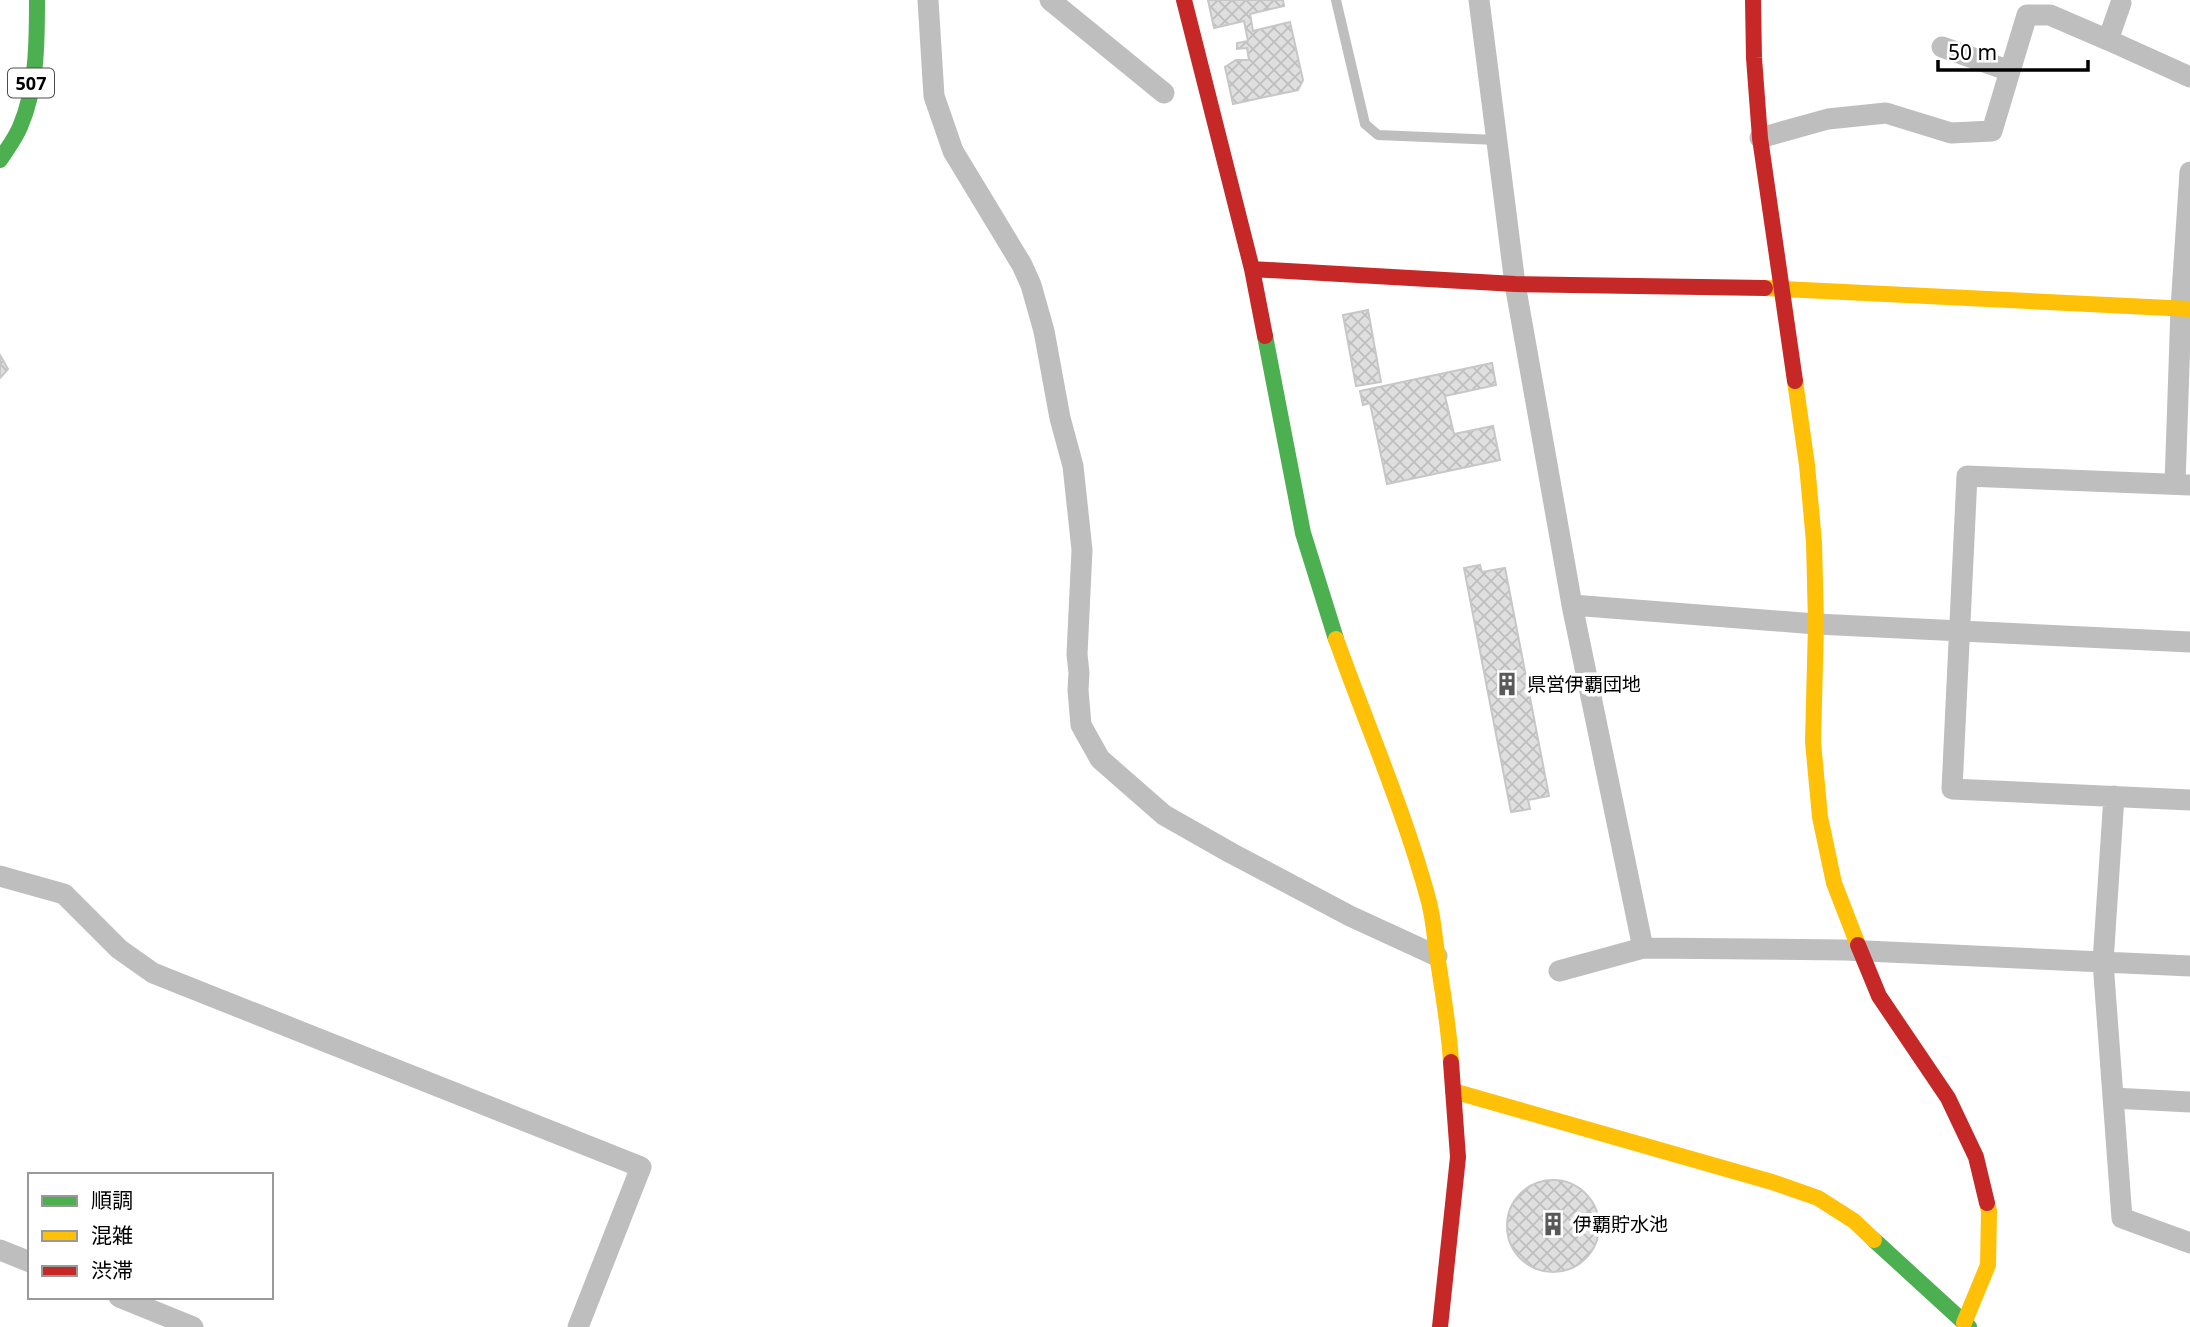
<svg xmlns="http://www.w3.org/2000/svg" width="2190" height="1327" font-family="'Noto Sans','Noto Sans JP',sans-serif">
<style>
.building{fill:url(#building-cross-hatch);stroke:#c7c7c7;stroke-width:2}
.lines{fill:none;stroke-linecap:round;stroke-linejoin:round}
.lane{stroke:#bebebe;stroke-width:10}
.street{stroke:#bebebe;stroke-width:21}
.fast{stroke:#4caf50;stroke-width:16}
.slow{stroke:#ffc107;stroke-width:16}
.jam{stroke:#c62828;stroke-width:16}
.labels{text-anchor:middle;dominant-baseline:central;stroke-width:7;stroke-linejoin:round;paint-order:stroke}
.shield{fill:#fff;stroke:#4c4c4c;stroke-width:2}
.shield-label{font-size:18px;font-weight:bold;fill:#000}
.poi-label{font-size:19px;fill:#000;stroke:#fff;text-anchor:start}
</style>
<defs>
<pattern id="building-cross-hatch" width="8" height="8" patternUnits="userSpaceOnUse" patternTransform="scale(1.75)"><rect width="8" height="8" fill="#dfdfdf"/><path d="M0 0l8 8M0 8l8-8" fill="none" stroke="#bebebe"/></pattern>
</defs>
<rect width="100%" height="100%" fill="#fff"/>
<path class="building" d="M1208,0H1283L1284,6L1250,14L1253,31L1290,22L1303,80L1298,90L1233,104L1225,67L1236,60H1249L1247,48L1237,49V43L1248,41L1244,21L1214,28Z
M1368,310L1381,382L1356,386L1343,315Z
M0,355L8,369L0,378Z
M1492,363L1496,385L1445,396L1454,434L1493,426L1500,460L1387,484L1370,403L1363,405L1360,391Z
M1480,565L1482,572L1505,568L1549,796L1528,800L1530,809L1511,812L1464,568Z
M1507 1226a46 46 0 1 1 92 0a46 46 0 1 1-92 0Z"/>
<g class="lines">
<path class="lane" d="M1336,0L1365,124L1378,135L1497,140"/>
<path class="street" d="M928,0L934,96L953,151L1022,265L1031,285L1044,331L1060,418L1073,466L1082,550L1077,654L1079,673L1078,690L1081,725L1100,759L1164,815L1231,853L1350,916L1437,956
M1050,0L1164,93
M1479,0L1515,284L1572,605L1643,948
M2108,40L2190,77
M2010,71L2027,15H2050L2108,40L2121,3
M1760,138L1828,119L1886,113L1951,133L1992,131L2010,71L1942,47
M2175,484L2181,308L2190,172
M2190,485L1967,476L1952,789L2190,800
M1572,605L1816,624L2190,642
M2114,796L2103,962L2122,1218L2190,1243
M0,876L64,894L119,949L153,973L641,1167L578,1327
M1559,971L1643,948L1845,950L2190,966
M2113,1098L2190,1102
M0,1250L30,1262
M119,1297L193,1327"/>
<path class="fast" d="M0,160C7,149 15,139 20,127C37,88 37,42 37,0
M1265,336L1303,533L1336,639
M1874,1240L1969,1327"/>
<path class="slow" d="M1765,288L2190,309
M1795,381L1807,465L1814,542L1816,624L1813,742L1820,817L1834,883L1858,945
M1336,639C1367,726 1405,812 1429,902C1434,922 1435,941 1438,961C1443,994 1449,1027 1451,1062
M1453,1091L1772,1182L1818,1198L1854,1221L1874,1240
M1964,1323L1988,1265L1989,1211L1987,1203"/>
<path class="jam" d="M1184,0L1252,269L1265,336
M1753,0L1754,58L1760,138L1795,381
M1252,269L1515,284L1765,288
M1858,945L1879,996L1948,1098L1976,1157L1987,1203
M1440,1327L1458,1157L1451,1062"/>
</g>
<defs>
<g id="building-bare" transform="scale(1.89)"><path d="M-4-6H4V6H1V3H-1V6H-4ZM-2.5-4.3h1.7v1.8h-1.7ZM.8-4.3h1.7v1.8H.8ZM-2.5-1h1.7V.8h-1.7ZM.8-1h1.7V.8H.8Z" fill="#595959" stroke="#fff" stroke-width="2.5" paint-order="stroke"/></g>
</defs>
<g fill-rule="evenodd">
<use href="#building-bare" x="1507" y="684"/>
<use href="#building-bare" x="1553" y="1224"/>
</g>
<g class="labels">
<rect class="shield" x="8" y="68.5" width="46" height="29" rx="5"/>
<g class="shield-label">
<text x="31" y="83">507</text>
</g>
<g class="poi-label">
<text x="1527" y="684">県営伊覇団地</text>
<text x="1573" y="1224">伊覇貯水池</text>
</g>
</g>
<rect x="28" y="1173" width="245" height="126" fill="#ffffff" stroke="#999999" stroke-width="2"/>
<rect x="42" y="1196" width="35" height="10" fill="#4caf50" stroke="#999999" stroke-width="2"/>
<text x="91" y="1208" font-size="21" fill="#000000">順調</text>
<rect x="42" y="1231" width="35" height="10" fill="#ffc107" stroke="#999999" stroke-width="2"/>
<text x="91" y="1243" font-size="21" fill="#000000">混雑</text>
<rect x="42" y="1266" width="35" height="10" fill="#c62828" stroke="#999999" stroke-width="2"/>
<text x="91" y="1278" font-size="21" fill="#000000">渋滞</text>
<path d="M1938 60v10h150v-10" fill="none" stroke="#000000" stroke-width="3.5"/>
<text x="1948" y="60" font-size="21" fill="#000000" stroke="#ffffff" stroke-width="5" paint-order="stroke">50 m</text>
</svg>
